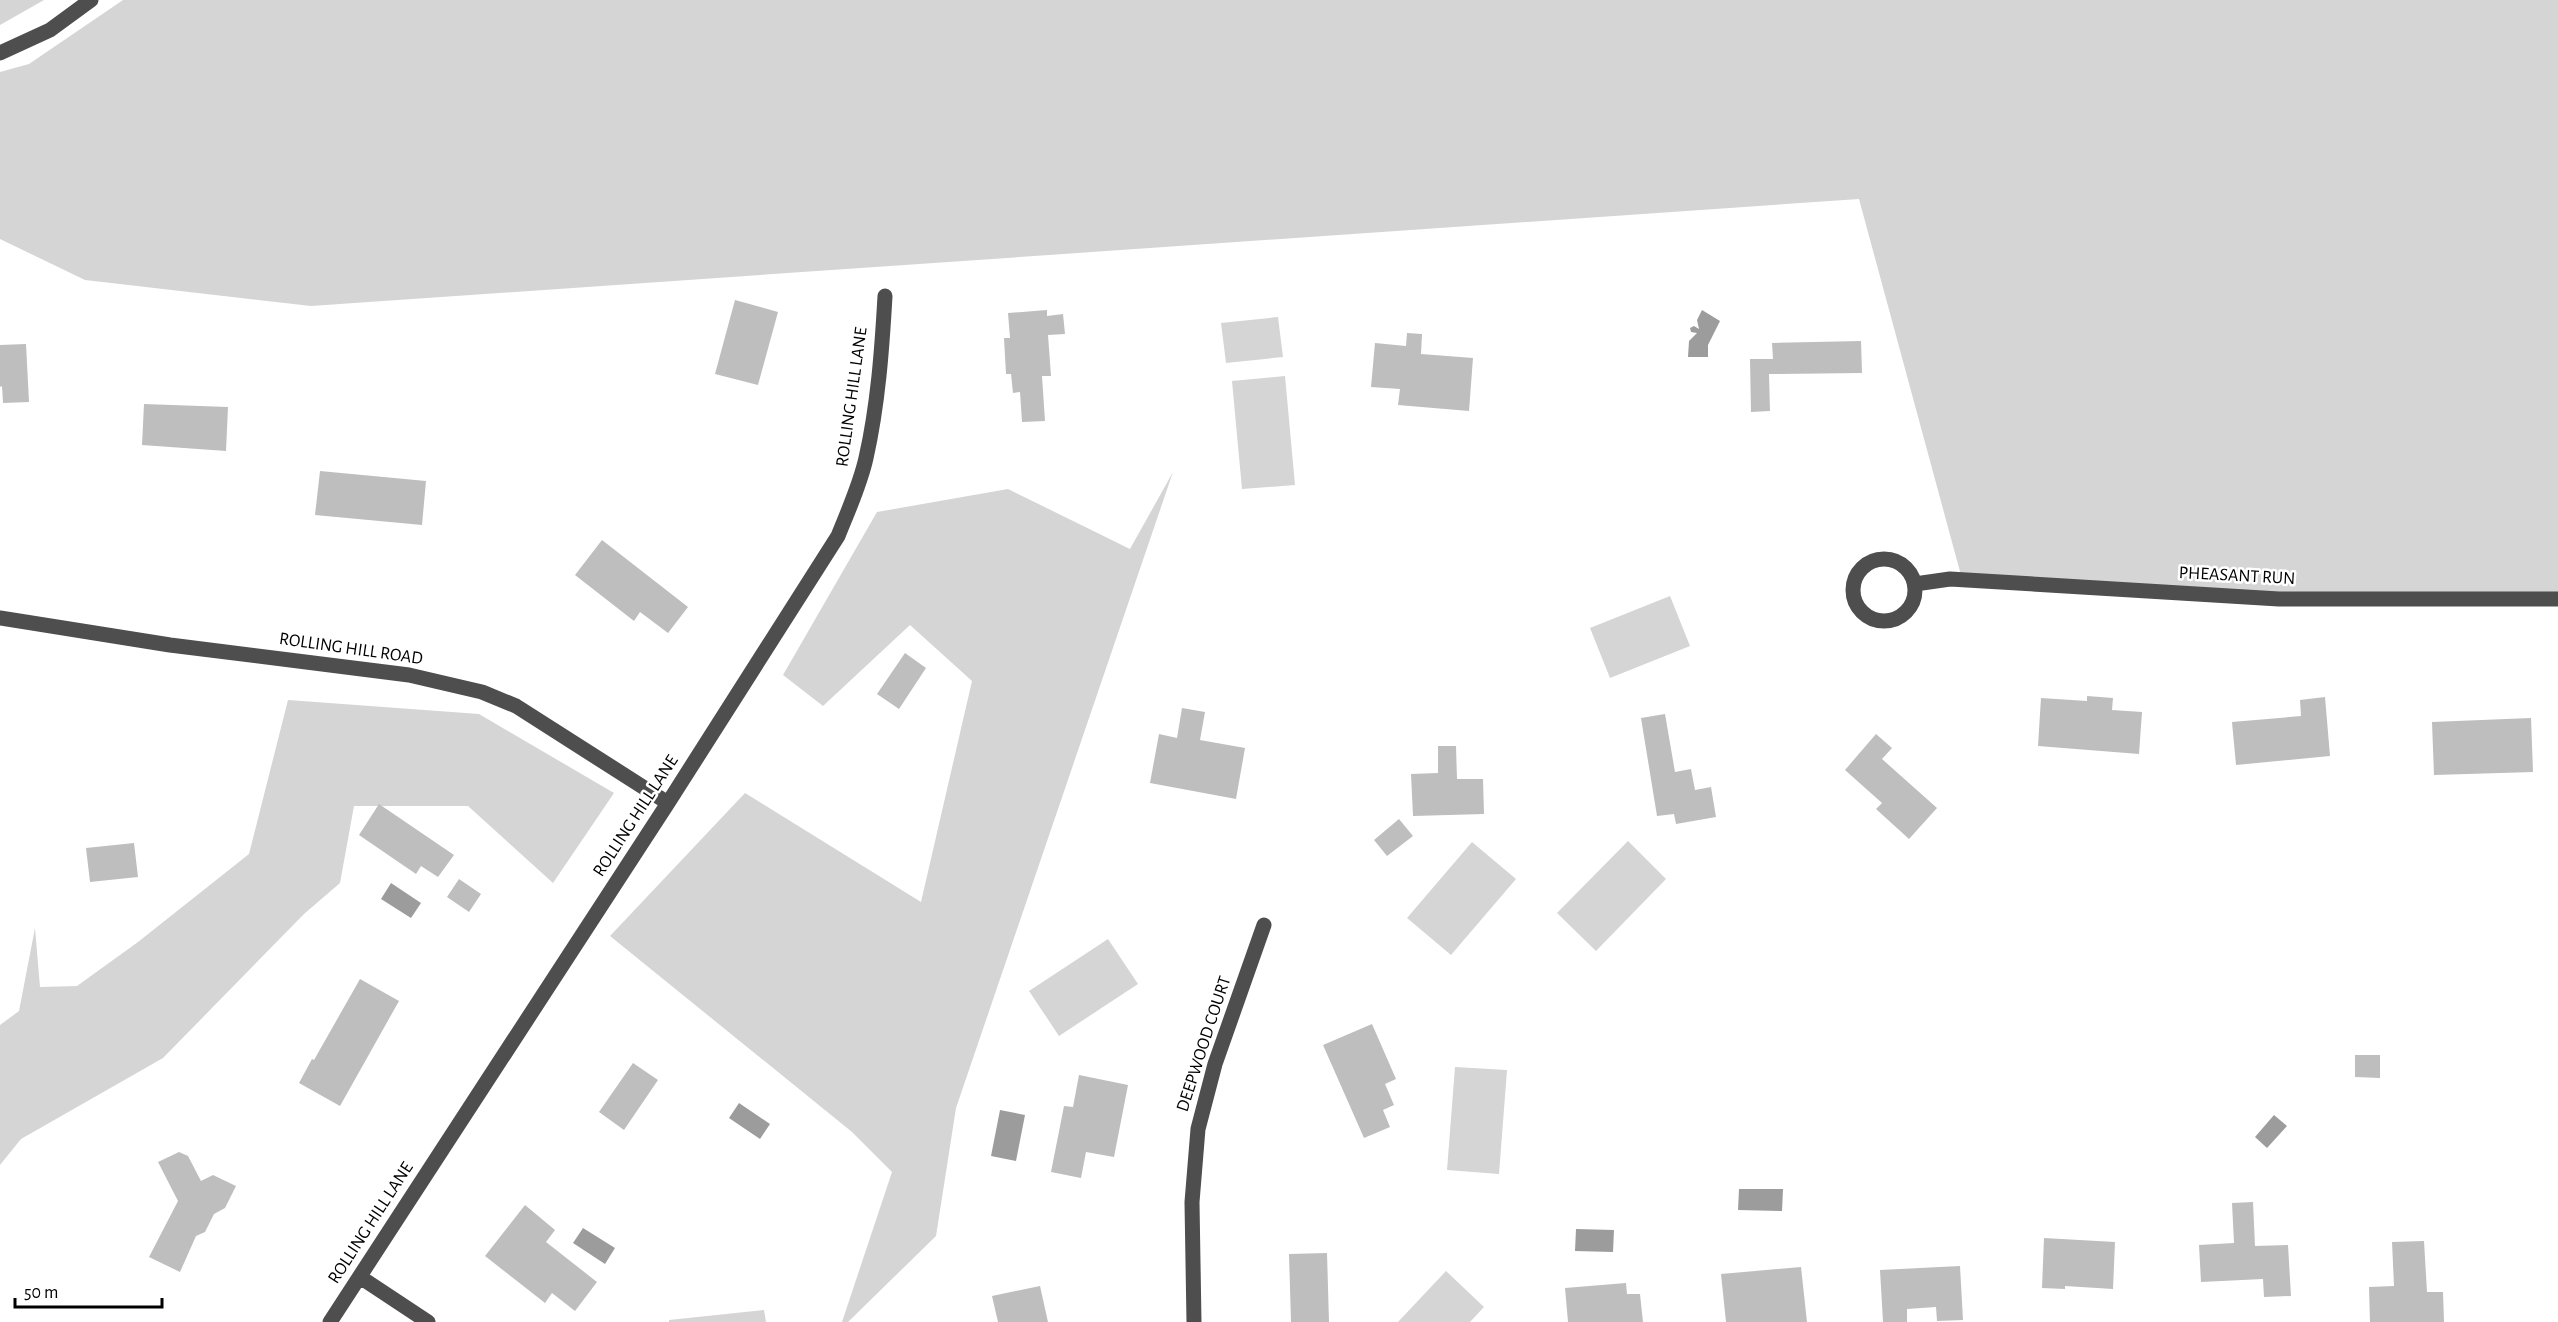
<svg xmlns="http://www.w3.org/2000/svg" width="2558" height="1322" font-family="'Alegreya Sans',sans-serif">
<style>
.green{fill:#d5d5d5}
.water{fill:#9c9c9c}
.building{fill:#bebebe}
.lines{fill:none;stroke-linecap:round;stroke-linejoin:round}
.minor{stroke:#4e4e4e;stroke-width:15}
.labels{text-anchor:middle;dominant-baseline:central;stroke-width:5;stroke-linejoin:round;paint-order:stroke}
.street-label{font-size:18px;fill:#000;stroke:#fff}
</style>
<rect width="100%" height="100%" fill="#fff"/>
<path class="green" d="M0,0H44L0,25Z
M123,0H2558V599H2279L1962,579L1859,199L311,306L85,280L0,239V72L29,64Z
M1278,317L1283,357L1226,363L1221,323Z
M1285,376L1295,485L1242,489L1232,381Z
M1173,472L956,1108L936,1236L848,1322H842L892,1172L852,1132L610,936L745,793L921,902L972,681L910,625L823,706L783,675L877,512L1008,489L1130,549Z
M1670,596L1690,646L1610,678L1590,628Z
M288,700L479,714L614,793L553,883L468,806H354L340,883L304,914L163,1058L21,1139L0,1165V1025L19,1011L35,928L40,987L77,986L138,942L249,854Z
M1628,841L1666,879L1596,951L1557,913Z
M1472,842L1516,879L1451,955L1407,918Z
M1108,939L1138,984L1059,1036L1029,991Z
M1455,1067L1507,1070L1499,1174L1447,1170Z
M1446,1271L1484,1307L1470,1322H1398Z
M764,1310L766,1322H669V1320Z"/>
<path class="water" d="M1702,310L1720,321L1708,345V357H1688L1689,341L1697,333L1691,332L1690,328L1694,326L1699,329L1697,320Z
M391,883L421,903L411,918L381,899Z
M739,1103L770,1124L760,1139L729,1118Z
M1000,1110L1025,1115L1016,1161L991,1156Z
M2274,1115L2287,1126L2267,1148L2255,1137Z
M1739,1189H1783L1782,1211L1738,1210Z
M583,1228L615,1248L605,1264L573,1243Z
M1576,1229L1614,1230L1613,1252L1575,1251Z"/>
<path class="building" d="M735,300L778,312L758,385L715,374Z
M1047,310V316L1063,314L1065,334L1048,335L1051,376H1042L1045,421L1022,422L1020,392L1013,393L1011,374H1006L1004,338H1010L1008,313Z
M1407,333L1422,334L1421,354L1473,358L1469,411L1398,405L1400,389L1371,387L1375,343L1406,346Z
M1861,341L1862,373L1769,374L1770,411L1751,412L1750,359H1773L1772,343Z
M26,344L29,402L3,403L2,386L0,387V345Z
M144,404L228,407L226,451L142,445Z
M320,471L426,481L422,525L315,515Z
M602,540L688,607L668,633L640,612L634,621L575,575Z
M905,653L926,668L899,709L877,694Z
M2087,696L2113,698L2112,710L2142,712L2139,754L2038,746L2041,698L2087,701Z
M2325,697L2330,756L2236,765L2232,722L2301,716L2300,700Z
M1182,708L1205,712L1200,740L1245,748L1236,799L1150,783L1159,734L1177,738Z
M1665,714L1675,772L1691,769L1695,790L1711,787L1716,817L1676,824L1674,814L1657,816L1641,718Z
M2531,718L2533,772L2434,775L2432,722Z
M1876,734L1892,748L1882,759L1937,808L1909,839L1876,809L1882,803L1845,770Z
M1438,746H1456L1457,779H1483L1484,814L1413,816L1411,774L1438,773Z
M379,804L454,855L438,877L421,866L416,874L359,835Z
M1399,819L1413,836L1387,856L1374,840Z
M134,843L138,877L90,882L86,848Z
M459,879L481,894L469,912L447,897Z
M360,979L399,1001L340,1106L299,1083L312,1059L314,1060Z
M1372,1024L1396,1079L1385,1084L1394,1105L1383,1110L1390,1127L1364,1138L1323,1045Z
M2355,1055H2380V1078L2355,1077Z
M633,1063L658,1080L624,1130L599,1112Z
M1079,1075L1128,1085L1114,1157L1086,1152L1081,1178L1051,1172L1064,1106L1073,1107Z
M179,1152L188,1156L201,1181L213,1175L236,1186L225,1208L214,1214L205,1232L196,1236L180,1272L149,1257L178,1201L158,1162Z
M2253,1202L2255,1246L2288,1245L2291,1296L2264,1297L2263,1279L2201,1282L2199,1245L2234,1243L2232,1203Z
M525,1205L555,1230L546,1242L597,1282L575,1311L552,1293L545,1303L485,1256Z
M2044,1238L2115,1242L2113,1289L2065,1286V1289L2042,1288Z
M2424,1241L2427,1292H2443L2444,1322H2370L2369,1287L2394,1286L2392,1242Z
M1327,1253L1329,1322H1291L1289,1254Z
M1960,1266L1963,1320L1937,1321L1936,1307L1907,1309V1322H1883L1880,1270Z
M1801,1267L1807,1322H1726L1721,1274Z
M1626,1283L1627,1294H1640L1643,1322H1568L1565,1288Z
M1040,1286L1048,1322H998L992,1296Z"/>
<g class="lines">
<path class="minor" d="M0,53L50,30L91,0
M1853 590a31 31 0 1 1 62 0a31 31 0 1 1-62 0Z
M1915,584L1950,579L2279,599H2558
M0,618L170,645L409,675L482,692L516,706L668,803
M360,1277L428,1322
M330,1322L668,803L838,536C848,511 860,485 866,458C878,405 882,349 885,296
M1194,1322L1192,1202L1198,1129L1215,1064L1264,925"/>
</g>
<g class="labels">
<g class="street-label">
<text transform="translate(852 397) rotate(-82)">ROLLING HILL LANE</text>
<text transform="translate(2237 576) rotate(3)">PHEASANT RUN</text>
<text transform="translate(351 649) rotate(8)">ROLLING HILL ROAD</text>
<text transform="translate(636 816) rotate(-57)">ROLLING HILL LANE</text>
<text transform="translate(1204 1044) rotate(-72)">DEEPWOOD COURT</text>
<text transform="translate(371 1223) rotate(-57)">ROLLING HILL LANE</text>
</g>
</g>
<path d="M15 1298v9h147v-9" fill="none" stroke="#000000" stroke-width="3"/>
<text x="24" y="1298" font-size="18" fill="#000000" stroke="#ffffff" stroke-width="4.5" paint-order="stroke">50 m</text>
</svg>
